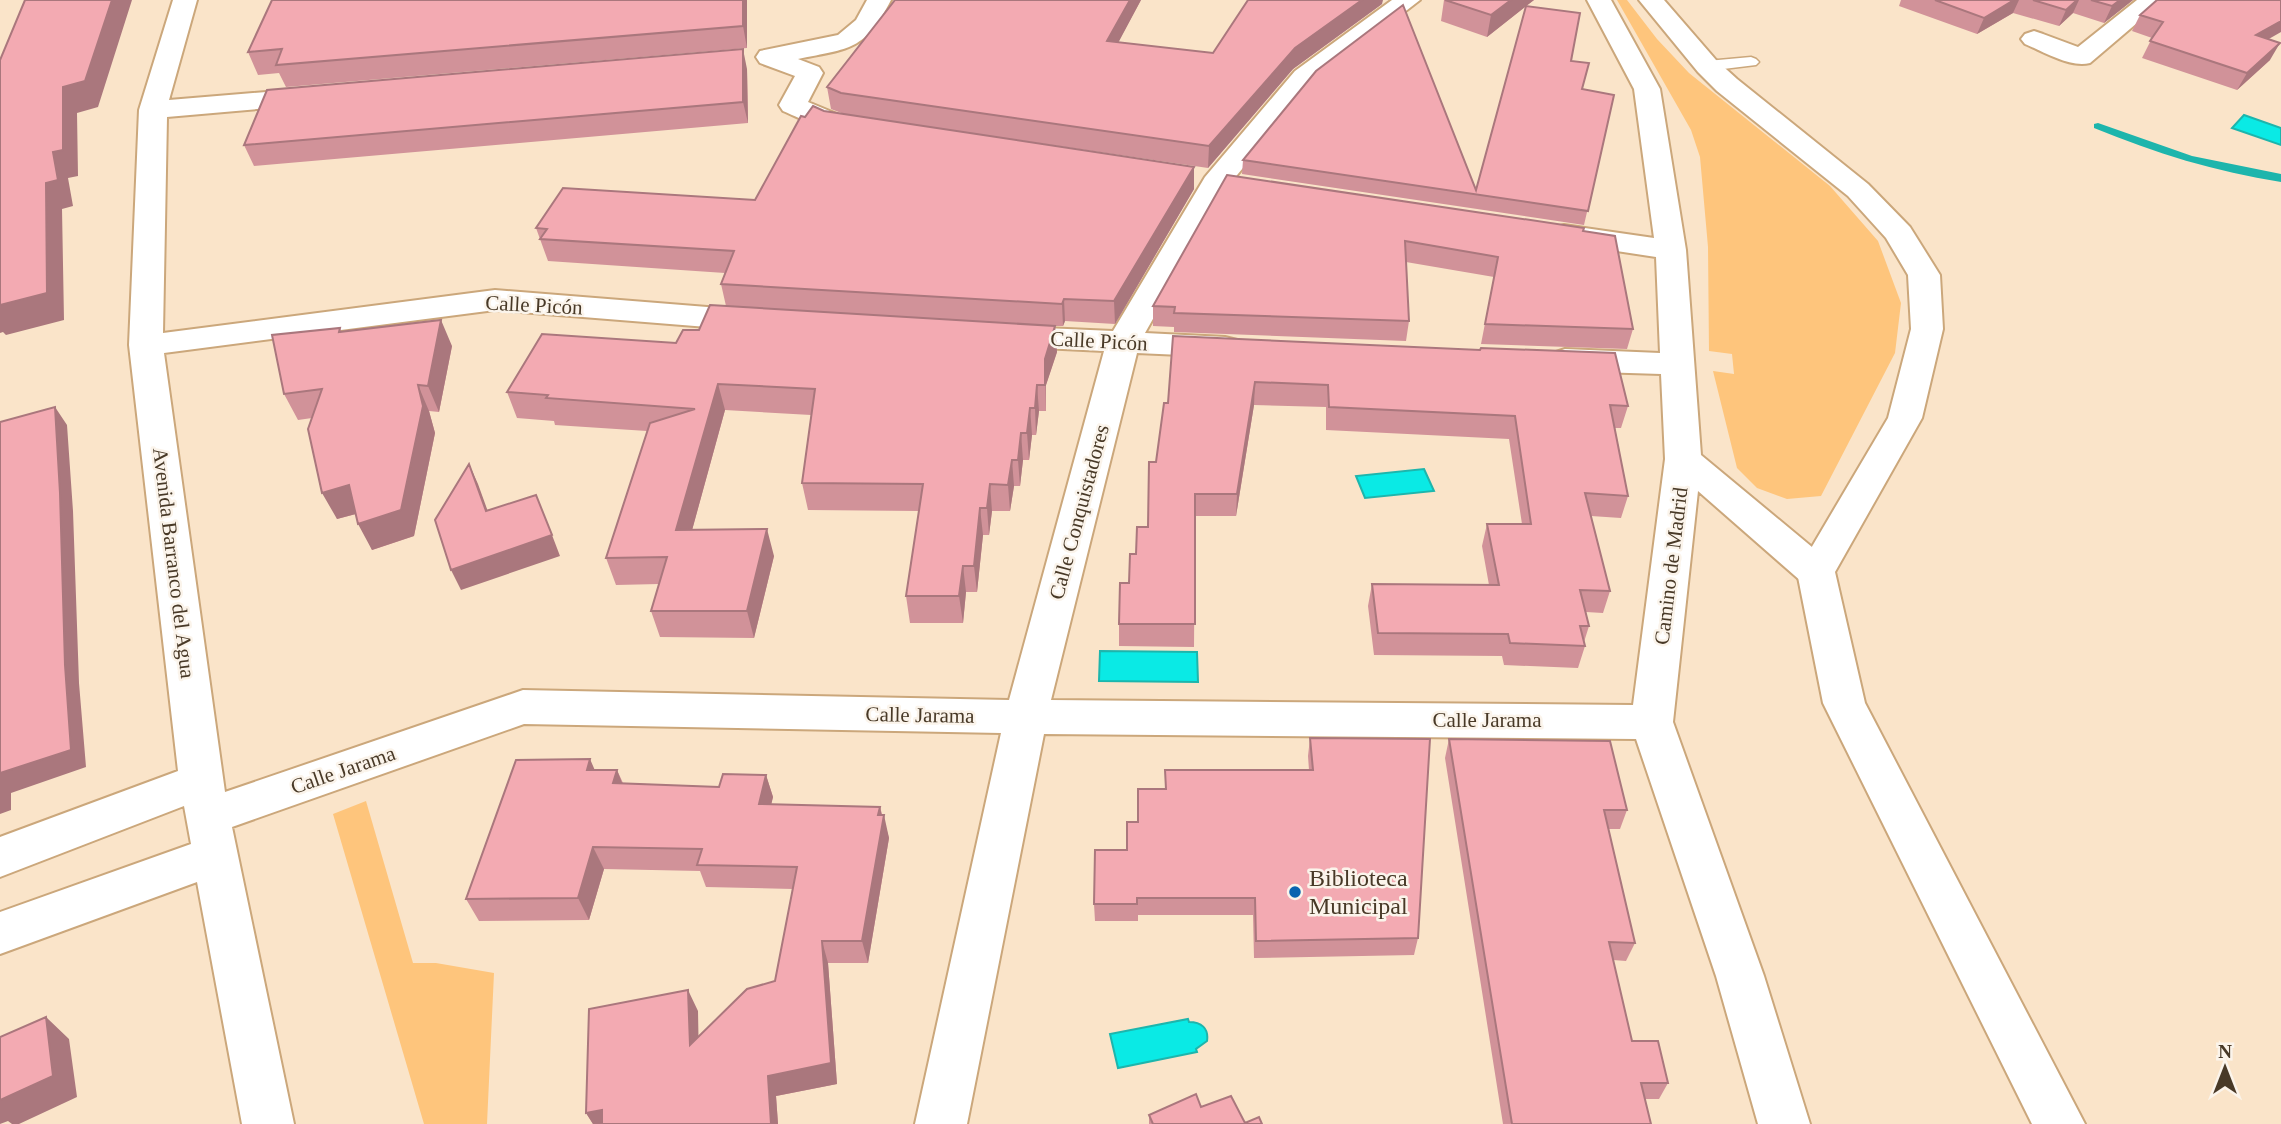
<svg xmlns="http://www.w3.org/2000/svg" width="2281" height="1124" font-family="'Times New Roman',serif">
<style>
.green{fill:#fec57c}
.water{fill:#0aeae5;stroke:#1db5ac;stroke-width:2}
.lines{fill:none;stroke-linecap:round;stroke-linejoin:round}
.stream{fill:#1db5ac;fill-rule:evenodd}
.service-casing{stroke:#cba77b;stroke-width:3}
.minor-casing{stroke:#cba77b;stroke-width:4}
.tertiary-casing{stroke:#cba77b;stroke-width:4}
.service{fill:#fff;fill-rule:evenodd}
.minor{fill:#fff;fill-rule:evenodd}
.tertiary{fill:#fff;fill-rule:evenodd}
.wall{fill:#d19299}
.shaded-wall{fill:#aa777d}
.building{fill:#f3aab2;stroke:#aa777d;stroke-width:2}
.poi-dot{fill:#0963b0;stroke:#fbf4eb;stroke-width:2.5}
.labels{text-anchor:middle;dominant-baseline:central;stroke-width:5;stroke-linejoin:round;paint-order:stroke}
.street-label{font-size:21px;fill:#483927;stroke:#fbf4eb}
.near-poi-label{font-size:24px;fill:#483927;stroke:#fbf4eb;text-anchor:start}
</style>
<rect width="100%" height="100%" fill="#fae4c9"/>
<path class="green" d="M1617,0H1627L1657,39L1689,73L1830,186L1878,241L1901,303L1895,353L1821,496L1787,499L1757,488L1737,468L1713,371L1734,374L1732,354L1709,351L1708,247L1700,157L1691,130Z
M366,801L413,963H436L494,973L487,1124H424L333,814Z"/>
<path class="water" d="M2244,115L2281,128V145L2232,128Z
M1424,469L1434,491L1365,498L1356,476Z
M1100,651L1197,652L1198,682L1099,681Z
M1188,1019L1189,1022C1201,1022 1209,1028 1207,1041L1196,1049L1197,1052L1118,1068L1110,1034Z"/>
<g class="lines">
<path class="stream" d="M2098,123L2192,156L2281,174V182C2216,172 2155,153 2094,128V124Z"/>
<g class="service-casing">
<path id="service" d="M1751,57L1756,59L1759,62L1756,65L1707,71L1699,66L1707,61Z"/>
</g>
<g class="minor-casing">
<path id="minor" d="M173,0H197L169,100L315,88L325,90L329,96L325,102L315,104L167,117L163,333L495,290L757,311L769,314L773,321L769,328L757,331L495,310L164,353L225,792L523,690L1009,700L1104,351L1002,346L990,343L986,336L990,329L1002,326L1113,331L1205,177L1295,71L1392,0H1420L1313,83L1228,186L1145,333L1225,337L1237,340L1242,347L1237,354L1225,357L1137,353L1051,700L1633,705L1665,459L1661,374L1565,371L1553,367L1548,360L1553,353L1565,349L1660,353L1656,257L1564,243L1553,240L1549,234L1553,228L1564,225L1654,238L1634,89L1587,0H1611L1660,89L1686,250L1701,455L1830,562L1835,572L1830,582L1816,586L1802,582L1698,491L1673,722L1764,976L1810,1124H1758L1716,976L1636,739L1044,734L967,1124H915L1001,733L524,724L232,827L294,1124H242L197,882L0,954V912L191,844L184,806L0,877V837L178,771L129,345L139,110Z
M867,0H891C864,51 851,48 798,59L819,67L823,73L808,102L844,117L868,121L872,127L868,133C839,140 809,122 783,111L779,105L795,76L760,63L756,57L760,51L838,35L856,20Z
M2137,0H2164L2090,63C2070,68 2044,52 2025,44L2021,39L2025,34L2034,31L2043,34L2078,47Z"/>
</g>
<g class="tertiary-casing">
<path id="tertiary" d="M1639,0H1664L1716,60L1737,79L1868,184L1910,227L1940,275L1943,329L1922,418L1835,572L1865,703L2085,1124H2032L1823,703L1797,572L1888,418L1911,329L1908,275L1886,238L1848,196L1717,91L1698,72Z"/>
</g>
<use href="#service" class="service"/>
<use href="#minor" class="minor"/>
<use href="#tertiary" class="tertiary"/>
</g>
<path class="wall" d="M272,0H747V48L286,87L279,73L258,75L248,52Z
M1141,0L1118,42L1213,53L1382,4L1293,69L1208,168L917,125L1194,167V189L1115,324L1065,321L1063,326H1055L1057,352L1046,385V411H1039L1036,435H1032L1029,460H1023L1020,486H1014L1010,511H992L989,535H983L977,592H966L963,623H910L906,596L919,511L808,510L802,483L811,415L725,410L692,530L774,556L754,638L660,637L651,611L659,584L616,585L606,558L647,431L555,425L554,421L517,418L507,392L676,343L699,330L726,306L721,284L725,273L548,261L536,228L755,200L805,117L824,111L844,114L831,109L827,87Z
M1444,0H1534L1526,6L1571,61L1589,63L1582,89L1614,95L1584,225L1242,174L1243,160L1476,190L1526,6L1487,37L1441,21Z
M1901,0H2133L2104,23L2073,13L2059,26L2013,13L1977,34L1899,6Z
M2140,15L2268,39L2270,60L2237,90L2142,58L2152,38L2132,31Z
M747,69L748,123L254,166L244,145Z
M1227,175L1583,231L1633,329L1627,349L1481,344L1494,277L1406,262L1409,321L1406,341L1174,332V327L1153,326V306Z
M340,328L341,331L452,346L439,412L429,411L435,433L414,536L372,550L356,514L337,519L312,418L298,420L284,394Z
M1173,336L1628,406L1621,428H1615L1628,496L1621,518L1591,516L1610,591L1603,613L1586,612L1589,626L1584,642L1585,646L1578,668L1504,665L1502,656L1374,655L1368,606L1372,584L1489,585L1482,546L1487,524H1522L1509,439L1326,430V407L1254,405L1236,516H1195L1194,647L1119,646V624L1129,583L1136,554L1148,527L1156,462L1168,403Z
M1310,738L1418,938L1414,955L1254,958L1253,915H1138V921H1095L1094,904L1127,850L1138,822L1165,789V770H1309L1308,756Z
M1449,739L1627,810L1620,829H1608L1635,943L1626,961L1613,960L1632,1041L1668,1083L1659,1099H1645L1651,1124H1503L1445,758Z
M595,770H617L623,783L719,787L766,775L773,797L771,804L880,807L889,838L868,963H828L837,1084L776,1096L778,1124H593L586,1113L698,1011V1036L775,981L793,889L706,887L700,871L604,869L589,920L479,921L466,899Z
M1201,1107L1245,1123L1262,1124H1149V1115Z"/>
<path class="shaded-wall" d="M112,0H132L98,107L77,113L78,176L68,178L73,206L62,209L64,320L6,335L3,332L0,333V305L46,183L63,87Z
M743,0H747V48L743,26Z
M1130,0H1141L1108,62L1107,41Z
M1362,0H1383L1382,4L1293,69L1208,168L1209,146L1295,48Z
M1511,0H1534L1487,37L1491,15Z
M2014,0H2019L2013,13L1977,34L1984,18Z
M2077,0H2079L2073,13L2059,26L2066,10Z
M2120,0H2133L2104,23L2112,6Z
M2281,21V32L2246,52L2256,35Z
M2280,43L2270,60L2237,90L2247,73Z
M743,49L747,69L748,123L743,102Z
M1194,167V189L1115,324L1114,301Z
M1064,299L1065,321L1063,326L1062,304Z
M441,320L452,346L439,412L428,386Z
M1055,326L1057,352L1046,385V411L1045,359Z
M1255,382L1254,405L1236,516L1237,494Z
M718,384L725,410L685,556L676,530Z
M418,385L429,411L435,433L414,536L372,550L358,524Z
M1037,385L1039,411L1036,435L1035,408Z
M55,407L67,425L73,511L79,683L86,767L11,793V810L0,814V773L65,665Z
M1030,408L1032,435L1029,460L1027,433Z
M1021,433L1023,460L1020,486L1018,460Z
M1012,460L1014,486L1010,511L1008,485Z
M469,464L478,484L495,531L486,511Z
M990,484L992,511L989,535L987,508Z
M349,485L363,512L337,519L322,493Z
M980,508L983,535L977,592L974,566Z
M767,529L774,556L754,638L747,611Z
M552,535L560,556L461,590L451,570Z
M963,566L966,592L963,623L959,596Z
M590,759L600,782L587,770Z
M617,770L626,793L613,783Z
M766,775L773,797L766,827L759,804Z
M880,807L883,822L884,815L889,838L868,963L862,941Z
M593,847L604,869L589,920L578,898Z
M822,941L828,963L837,1084L776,1096L778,1124H771L768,1076Z
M688,990L698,1011L699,1065L690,1045Z
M46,1017L69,1039L77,1097L19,1124H12L8,1121L0,1124V1100Z
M602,1110L611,1124H593L586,1113Z"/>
<path class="building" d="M25,0H112L85,81L63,87V150L53,152L58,180L46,183L47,293L0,305V60Z
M272,0H743V26L276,65L282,49L248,52Z
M895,0H1130L1107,41L1213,53L1248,0H1362L1295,48L1209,146L841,93L827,87Z
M1445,0H1511L1491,15Z
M1935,0H2014L1984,18Z
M2033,0H2077L2066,10Z
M2091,0H2120L2112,6Z
M2157,0H2281V21L2256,35L2280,43L2247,73L2150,41L2163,22L2140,15Z
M1403,5L1476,190L1526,6L1580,13L1571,61L1589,63L1582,89L1614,95L1588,211L1243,160L1316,71Z
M743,49V102L244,145L267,90Z
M813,106L824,111L1194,167L1114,301L1064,299L1062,304L721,284L734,251L540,239L547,229L536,228L563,188L755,200L801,116L805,117Z
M1227,175L1584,228L1583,231L1615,236L1633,329L1485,324L1498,257L1405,241L1409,321L1174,313L1175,307L1153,306Z
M710,305L1055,326L1045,359V385H1037L1035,408H1030L1027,433H1021L1018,460H1012L1008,485L990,484L987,508H980L974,566H963L959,596H906L923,484L802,483L815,389L718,384L676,530L767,529L747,611H651L667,557L606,558L650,423L695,409L546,398L548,395L507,392L542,334L676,343L683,330H699Z
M441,320L428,386L418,385L423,406L401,510L358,524L349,485L322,493L308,429L322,389L284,394L272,335L340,328L339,332Z
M1173,336L1480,350L1481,348L1615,353L1628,406L1610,405L1628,496L1585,493L1610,591L1580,590L1589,626H1580L1585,646L1510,643L1508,634L1378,633L1372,584L1499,585L1487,524H1531L1515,416L1329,407L1328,385L1255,382L1237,494H1195V624H1119L1120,583H1129L1130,554H1136L1137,527H1148L1149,462H1156L1164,403H1168Z
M55,407L60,493L65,665L71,750L0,773V422Z
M469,464L486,511L536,495L552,535L451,570L435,520Z
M1310,738L1430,739L1418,938L1256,941L1255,898H1137V904H1094L1095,850H1127V822H1138V789H1166L1165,770H1313Z
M1449,739L1610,741L1627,810H1604L1635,943L1609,942L1632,1041H1658L1668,1083H1641L1651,1124H1512Z
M590,759L587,770H617L613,783L719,787L723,774L766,775L759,804L880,807L878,815H884L862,941H822L831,1063L768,1076L771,1124H602V1110L586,1113L589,1009L688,990L690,1045L747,989L775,981L797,867L697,865L702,849L593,847L578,898L466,899L516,760Z
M46,1017L53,1076L0,1100V1037Z
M1196,1094L1201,1107L1231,1096L1245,1123L1259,1117L1262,1124H1153L1149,1115Z"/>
<circle class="poi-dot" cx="1295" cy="892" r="7"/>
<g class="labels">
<g class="street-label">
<text transform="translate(534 305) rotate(3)">Calle Picón</text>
<text transform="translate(1099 341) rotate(3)">Calle Picón</text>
<text transform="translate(1079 512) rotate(-75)">Calle Conquistadores</text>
<text transform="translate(174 563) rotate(83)">Avenida Barranco del Agua</text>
<text transform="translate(1671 566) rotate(-83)">Camino de Madrid</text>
<text transform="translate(920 715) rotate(1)">Calle Jarama</text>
<text x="1487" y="720">Calle Jarama</text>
<text transform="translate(343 770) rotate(-19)">Calle Jarama</text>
</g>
<g class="near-poi-label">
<text x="1309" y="878">Biblioteca<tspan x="1309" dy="28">Municipal</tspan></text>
</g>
</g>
<g transform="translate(2225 1068)" stroke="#fbf4eb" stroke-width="5" paint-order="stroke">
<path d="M0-5L12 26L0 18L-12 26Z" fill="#483927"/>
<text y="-10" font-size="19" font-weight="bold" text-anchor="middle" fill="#483927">N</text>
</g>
</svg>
